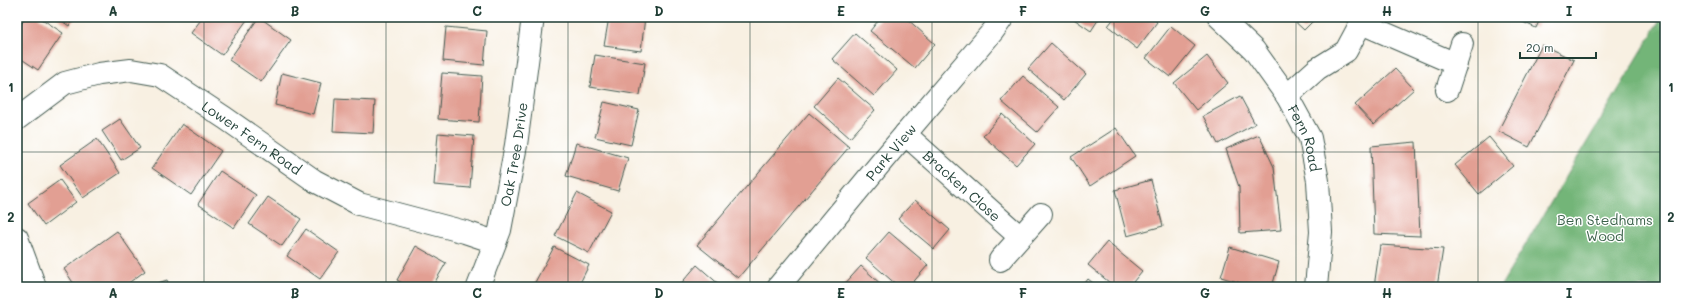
<svg xmlns="http://www.w3.org/2000/svg" width="1682" height="304" font-family="Mali,sans-serif">
<style>
.forest{fill:#73b578;stroke:#497956}
.building{fill:#e29f93}
.lines{fill:none;stroke-linecap:round;stroke-linejoin:round}
.minor-casing{stroke:#40584e;stroke-width:24}
.minor{stroke:#fff;stroke-width:22}
.grid{fill:none;stroke:#1f3d34;stroke-width:1;stroke-opacity:0.55}
.labels{text-anchor:middle;dominant-baseline:central;stroke-width:3;stroke-linejoin:round;paint-order:stroke}
.street-label{font-size:14px;fill:#1f3d34;stroke:#fff}
.park-label{font-size:14px;fill:#3b624a;stroke:#fff}
.neatline{fill:none;stroke:#1f3d34;stroke-width:1.5}
.grid-label{font-size:13px;text-anchor:middle;font-weight:bold;fill:#1f3d34}
</style>
<rect width="100%" height="100%" fill="#fff"/>
<filter id="ink" filterUnits="userSpaceOnUse"><feTurbulence type="fractalNoise" baseFrequency=".025" numOctaves="2"/><feDisplacementMap in="SourceGraphic" scale="8" xChannelSelector="R" yChannelSelector="G"/><feConvolveMatrix kernelMatrix="1 2 1 2 8 2 1 2 1" color-interpolation-filters="sRGB"/></filter>
<filter id="wash" filterUnits="userSpaceOnUse"><feTurbulence type="fractalNoise" baseFrequency=".012" numOctaves="4" result="noise"/><feDisplacementMap in="SourceGraphic" scale="16" xChannelSelector="R" yChannelSelector="G"/><feGaussianBlur stdDeviation="0.9" result="paint"/><feColorMatrix in="noise" values="0 0 0 0 0 0 0 0 0 0 0 0 0 0 0 0 0 1.4 0 .05"/><feComposite in="paint" operator="in"/></filter>
<g filter="url(#wash)">
<rect width="100%" height="100%" fill="#f8f0e2"/>
<path class="forest" d="M1662,17H1665V287H1500Z"/>
<g id="blocks">
<path class="building" d="M26,17H39L63,33L38,70L17,56V30Z
M56,17H76L69,26Z
M203,17H249L222,55L191,33Z
M259,17L291,40L261,82L229,60Z
M473,17H493V19L472,18Z
M609,17H645L641,51L604,46Z
M881,17H905L935,44L915,68L870,31Z
M1071,17H1100L1091,31Z
M1115,17H1151L1157,22L1137,49L1108,26Z
M1290,17H1317L1304,30Z
M1512,17H1541L1536,28Z
M1171,26L1195,46L1170,77L1146,58Z
M446,27L487,31L484,65L443,61Z
M855,33L897,70L874,96L832,59Z
M1051,43L1086,74L1064,100L1028,69Z
M1542,45L1574,60L1529,147L1498,131Z
M595,55L645,63L640,95L590,87Z
M1207,56L1228,83L1196,110L1174,83Z
M1395,69L1414,89L1374,125L1355,105Z
M282,73L321,83L313,114L275,105Z
M442,73L482,76L479,122L438,119Z
M1023,76L1059,107L1037,132L1001,101Z
M838,78L875,110L850,138L814,106Z
M1240,96L1255,124L1218,144L1203,116Z
M335,99L375,101L373,133L333,131Z
M604,102L639,110L631,145L595,137Z
M809,113L849,147L738,278L697,245Z
M1002,114L1035,144L1016,165L983,136Z
M120,119L140,148L121,160L102,131Z
M182,124L221,151L191,195L152,168Z
M1116,128L1135,156L1090,186L1071,157Z
M438,133L474,136L470,188L434,185Z
M1259,135L1274,167L1281,230L1240,233L1239,187L1226,149Z
M1489,137L1513,166L1479,194L1455,165Z
M97,139L120,173L83,198L60,165Z
M1416,142L1420,236L1374,234L1371,146Z
M576,143L628,158L618,191L566,176Z
M220,171L256,195L234,228L198,204Z
M60,180L76,202L44,226L28,203Z
M1151,180L1163,226L1127,236L1115,190Z
M577,193L611,211L589,253L555,236Z
M268,197L301,219L282,246L249,224Z
M915,200L950,230L934,249L898,219Z
M306,229L339,252L320,279L287,256Z
M117,231L145,271L123,287H76L64,269Z
M889,232L928,265L909,287H899L866,258Z
M1107,242L1142,271L1129,287H1115L1088,265Z
M1380,245L1443,249L1437,287H1374Z
M416,246L446,263L432,287H409L397,280Z
M554,247L589,265L578,287L533,286Z
M1230,247L1279,262L1272,287H1254L1221,277Z
M697,265L722,287H678Z
M861,266L884,287H842Z
M1088,279L1098,287H1082Z
M167,280L170,287H146Z"/>
</g>
</g>
<g filter="url(#ink)">
<use href="#blocks" fill-opacity="0" stroke="#40584e" stroke-width="1"/>
<g class="lines">
<g class="minor-casing">
<g id="minor">
<path id="s1" d="M1219,17L1254,50L1287,96L1310,138L1318,181L1321,232L1316,287"/>
<path d="M1361,23L1456,64"/>
<path d="M1447,90L1462,44"/>
<path d="M1287,96L1317,69L1346,51L1361,23L1363,17"/>
<path id="s2" d="M17,119L65,83L99,74L131,70L160,75L225,118L315,181L359,204L465,232L495,242"/>
<path id="s3" d="M905,134L1020,237"/>
<path d="M17,238L35,287"/>
<path d="M1000,260L1041,214"/>
<path id="s4" d="M478,287L500,230L516,145L533,17"/>
<path id="s5" d="M778,287L884,159L993,31L1003,17"/>
</g>
</g>
<use href="#minor" class="minor"/>
</g>
</g>
<path class="grid" d="M204,17V287M386,17V287M568,17V287M750,17V287M932,17V287M1114,17V287M1296,17V287M1478,17V287M17,152H1665"/>
<g class="labels">
<g class="street-label">
<text stroke="none"><textPath href="#s2" startOffset="268">Lower Fern Road</textPath></text>
<text stroke="none"><textPath href="#s1" startOffset="151">Fern Road</textPath></text>
<text stroke="none"><textPath href="#s5" startOffset="176">Park View</textPath></text>
<text stroke="none"><textPath href="#s4" startOffset="138">Oak Tree Drive</textPath></text>
<text stroke="none"><textPath href="#s3" startOffset="77">Bracken Close</textPath></text>
</g>
<g class="park-label">
<text x="1605" y="219">Ben Stedhams<tspan x="1605" dy="16">Wood</tspan></text>
</g>
</g>
<rect width="1682" height="304" fill="none" stroke="#fff" stroke-width="44"/>
<path d="M1520 52v6h76v-6" fill="none" stroke="#1f3d34" stroke-width="2"/>
<text x="1526" y="52" font-size="12" fill="#1f3d34" stroke="#ffffff" stroke-width="3" paint-order="stroke">20 m</text>
<rect x="22" y="22" width="1638" height="260" class="neatline"/>
<g class="grid-label">
<text x="113" y="16">A</text>
<text x="295" y="16">B</text>
<text x="477" y="16">C</text>
<text x="659" y="16">D</text>
<text x="841" y="16">E</text>
<text x="1023" y="16">F</text>
<text x="1205" y="16">G</text>
<text x="1387" y="16">H</text>
<text x="1569" y="16">I</text>
<text x="11" y="92">1</text>
<text x="1671" y="92">1</text>
<text x="11" y="222">2</text>
<text x="1671" y="222">2</text>
<text x="113" y="298">A</text>
<text x="295" y="298">B</text>
<text x="477" y="298">C</text>
<text x="659" y="298">D</text>
<text x="841" y="298">E</text>
<text x="1023" y="298">F</text>
<text x="1205" y="298">G</text>
<text x="1387" y="298">H</text>
<text x="1569" y="298">I</text>
</g>
</svg>
